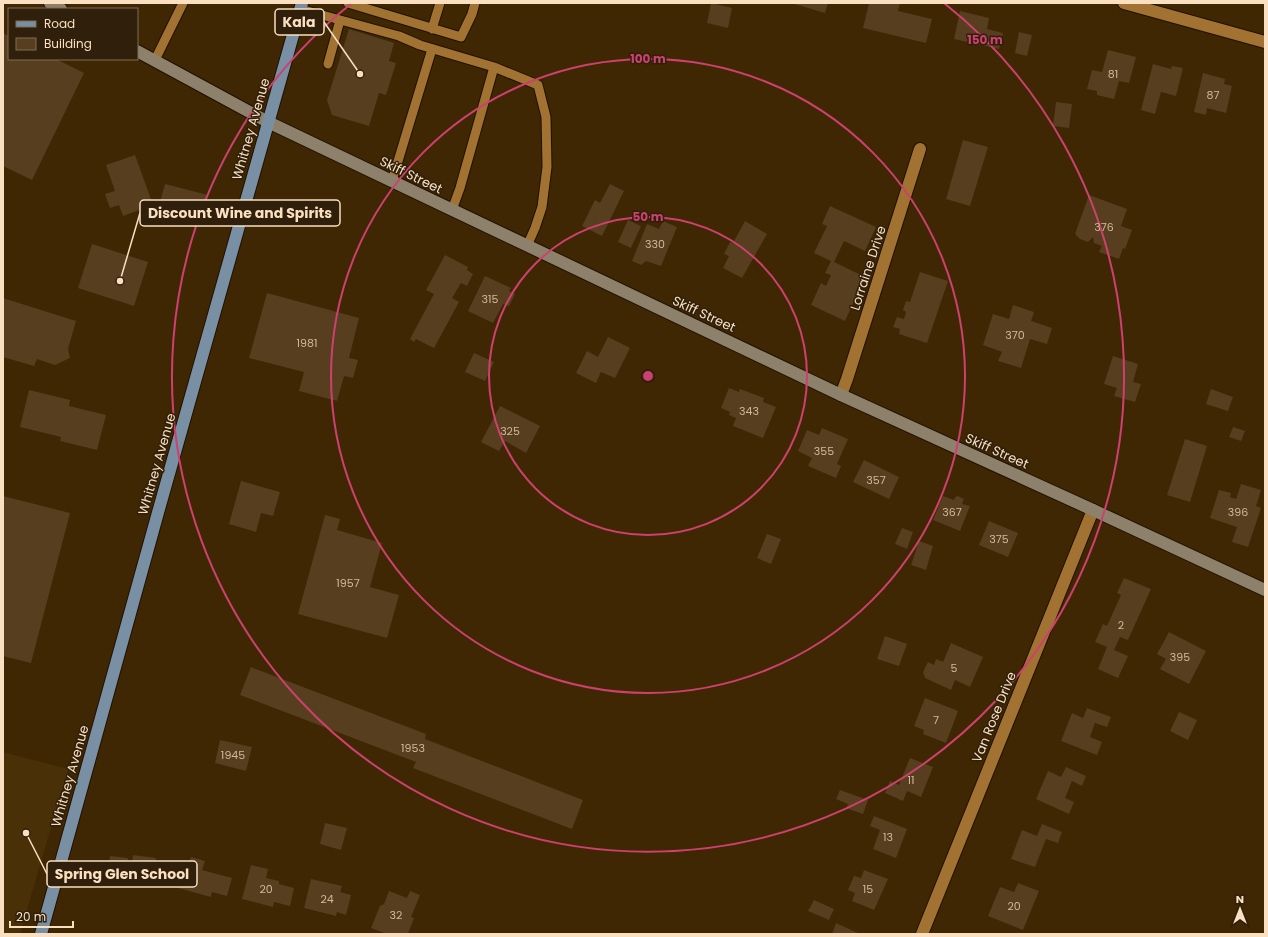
<svg xmlns="http://www.w3.org/2000/svg" width="1268" height="937" font-family="Poppins,sans-serif">
<style>
.built{fill:#4a3007}
.building{fill:#563e1f}
.lines{fill:none;stroke-linecap:round;stroke-linejoin:round}
.lane-casing{stroke:#201101;stroke-width:11}
.street-casing{stroke:#201101;stroke-width:14}
.secondary-casing{stroke:#201101;stroke-width:14}
.primary-casing{stroke:#201101;stroke-width:14}
.lane{stroke:#a27233;stroke-width:9}
.street{stroke:#a27233;stroke-width:12}
.secondary{stroke:#8d816c;stroke-width:12}
.primary{stroke:#7990a4;stroke-width:12}
.ring{fill:none;stroke:#cd406f;stroke-width:2}
.labels{text-anchor:middle;dominant-baseline:central;stroke-width:3;stroke-linejoin:round;paint-order:stroke}
.number-label{font-size:11px;fill:#d1b898}
.street-label{font-size:13px;fill:#fae0c1;stroke:#2f1f0b}
.centre{fill:#cd406f;stroke:#2f1f0b;stroke-width:2}
.ring-label{font-size:12px;text-anchor:middle;font-weight:bold;fill:#cd406f;stroke:#2f1f0b;stroke-width:3;stroke-linejoin:round;paint-order:stroke}
.leader{fill:none;stroke:#fae0c1;stroke-width:1.5}
.callout-dot{fill:#fae0c1;stroke:#2f1f0b;stroke-width:1.5}
.callout{fill:#2f1f0b;stroke:#fae0c1;stroke-width:1.5}
.callout-label{font-size:14px;text-anchor:middle;font-weight:bold;fill:#fae0c1}
</style>
<rect width="100%" height="100%" fill="#3f2703"/>
<path class="built" d="M3,752L68,769L20,934H3Z"/>
<path class="building" d="M711,3L732,8L728,28L707,23Z
M791,3H828L825,13Z
M869,3H900L898,11L932,19L926,43L863,28Z
M960,11L989,18L987,29L1003,33L999,49L954,39Z
M349,29L394,43L389,61L396,63L386,95L379,93L369,126L332,115L327,100Z
M1019,32L1032,35L1027,56L1015,53Z
M3,33L9,36V59H56L84,73L32,180L3,166Z
M1108,50L1136,57L1129,83L1119,81L1114,99L1097,95V91L1087,89L1092,70L1102,72Z
M1153,64L1171,69L1172,66L1183,68L1176,96L1161,92L1155,114L1141,110Z
M1203,73L1225,79L1224,84L1232,86L1226,113L1207,108L1206,115L1194,112Z
M1056,102L1072,104L1069,128L1053,126Z
M963,140L988,147L970,206L946,199Z
M135,155L153,205L123,216L119,205L110,208L105,194L115,191L106,165Z
M165,184L208,195L201,221L158,209Z
M610,184L624,191L602,236L582,226L595,200L600,203Z
M1089,195L1127,209L1121,226L1132,230L1125,249L1123,248L1119,259L1099,252L1102,246L1094,243L1093,237L1088,242L1080,239L1075,234Z
M830,206L876,227L865,251L844,241L834,262L865,277L845,321L811,305L821,283L826,286L831,275L825,273L831,261L814,253L827,226L822,224Z
M628,220L641,226L631,248L618,242Z
M663,221L677,227L661,266L646,261L641,265L632,261L647,224L659,229Z
M745,221L767,234L742,278L723,268L729,256L724,254L730,242L733,243Z
M92,244L148,262L134,306L78,288Z
M445,255L468,267L467,270L473,274L467,286L461,283L452,298L459,302L434,348L416,339L414,342L410,339L434,294L426,290Z
M920,272L948,281L927,343L899,334L900,329L893,327L897,317L904,319L906,312L903,310L906,301L910,302Z
M485,276L511,288L509,291L515,294L509,306L503,304L493,323L468,311Z
M267,293L359,318L349,358L358,360L353,378L344,376L337,401L299,391L304,372L249,358Z
M3,298L76,321L68,349L70,358L55,365L37,359L34,366L3,357Z
M1013,305L1034,312L1031,321L1052,328L1047,344L1030,339L1021,368L998,361L1002,352L983,345L993,314L1009,319Z
M608,337L630,348L615,378L601,372L596,383L576,373L587,351L598,357Z
M474,353L494,362L485,381L465,372Z
M1113,356L1138,364L1133,382L1141,384L1135,402L1114,396L1117,388L1104,384Z
M729,388L739,392L740,389L764,398L763,402L776,407L763,438L733,426L736,418L729,415L730,412L721,408Z
M1211,389L1233,397L1228,411L1206,404Z
M29,390L70,400L69,406L106,415L97,450L60,441L61,437L20,427Z
M500,406L540,426L526,453L505,441L499,451L481,442Z
M1233,427L1245,431L1241,441L1229,437Z
M822,428L848,439L837,464L841,466L836,478L808,466L812,458L798,451L807,430L819,435Z
M1185,439L1207,446L1190,502L1167,495Z
M864,460L899,477L889,499L853,482Z
M241,481L280,492L273,516L261,513L256,532L229,524Z
M1241,484L1261,490L1256,506L1261,508L1248,547L1232,542L1237,527L1210,518L1219,490L1231,493L1230,497L1236,499Z
M3,496L70,513L31,663L3,656Z
M943,496L954,500L955,497L958,496L964,499L962,504L970,506L960,531L933,520Z
M325,515L340,519L337,530L382,543L370,587L399,595L387,638L298,614Z
M989,521L1018,533L1008,557L979,545Z
M902,528L913,532L907,549L895,544Z
M767,534L781,539L771,564L757,558Z
M919,541L933,546L926,570L911,565Z
M1124,578L1151,589L1128,640L1120,637L1114,650L1128,656L1118,678L1098,669L1107,647L1095,642L1103,624L1107,626L1121,595L1117,593Z
M1169,632L1206,651L1189,684L1160,669L1166,659L1157,654Z
M885,636L907,644L899,666L877,659Z
M951,643L983,657L970,687L955,680L951,690L925,678L923,672L928,662L934,665L936,659L943,662Z
M251,667L426,734L425,739L583,800L572,829L413,768L416,762L240,695Z
M925,698L958,711L946,743L923,734L924,730L914,726Z
M1087,708L1111,717L1107,727L1095,723L1090,737L1102,742L1097,755L1061,741L1072,713L1083,718Z
M1179,712L1197,720L1188,740L1170,731Z
M220,740L252,747L246,771L215,763Z
M910,758L933,767L921,797L907,791L903,801L885,793L890,781L899,785Z
M1066,767L1086,776L1082,786L1072,781L1065,798L1074,802L1069,814L1036,799L1048,771L1061,777Z
M840,790L868,800L863,814L846,808L848,804L836,799Z
M874,816L907,829L896,858L873,849L880,830L870,826Z
M325,823L347,828L341,850L320,844Z
M1042,824L1062,832L1058,843L1046,839L1035,867L1011,859L1022,830L1037,836Z
M133,855L156,858L152,886L115,882L117,870L108,868L110,856L128,858L127,864H132Z
M191,857L205,861L202,870L232,878L227,896L212,892L211,897L178,888L185,865L188,866Z
M251,865L268,869L266,878L279,881V884L294,888L290,906L274,902L273,907L242,899Z
M864,870L888,879L874,910L852,901L855,893L848,890L854,876L861,878Z
M311,879L342,886L340,892L351,895L346,915L337,912L336,916L304,908Z
M1018,883L1039,891L1023,930L988,916L1000,887L1014,892Z
M389,891L407,898L410,891L420,895L411,917L414,918L408,934H387L371,928L380,906L384,904Z
M814,900L834,909L829,920L808,911Z
M836,923L860,934H832Z"/>
<g class="lines">
<g class="lane-casing">
<path id="lane" d="M348,3L461,37L472,14L475,3
M300,9L399,36L420,45L494,67L460,188L452,210
M432,29L440,3
M155,60L183,3
M328,64L340,20
M494,67L538,85L546,117L547,167L542,207L535,228L527,246
M392,181L432,49"/>
</g>
<g class="street-casing">
<path id="street" d="M1124,3L1265,42
M841,395L847,379L920,149
M922,934L1093,510"/>
</g>
<g class="secondary-casing">
<path id="secondary" d="M50,3L61,9
M137,51L268,122L841,395L1093,510L1265,590"/>
</g>
<g class="primary-casing">
<path id="primary" d="M41,934L159,509L302,3"/>
</g>
<use href="#lane" class="lane"/>
<use href="#street" class="street"/>
<use href="#secondary" class="secondary"/>
<use href="#primary" class="primary"/>
</g>
<g class="ring">
<circle cx="648" cy="376" r="159"/>
<circle cx="648" cy="376" r="317"/>
<path d="M944 3A476 476 0 1 1 352 3"/>
</g>
<g class="labels">
<g class="number-label">
<text x="1113" y="74">81</text>
<text x="1213" y="95">87</text>
<text x="1104" y="227">376</text>
<text x="655" y="244">330</text>
<text x="490" y="299">315</text>
<text x="1015" y="335">370</text>
<text x="307" y="343">1981</text>
<text x="749" y="411">343</text>
<text x="510" y="431">325</text>
<text x="824" y="451">355</text>
<text x="876" y="480">357</text>
<text x="952" y="512">367</text>
<text x="1238" y="512">396</text>
<text x="999" y="539">375</text>
<text x="348" y="583">1957</text>
<text x="1121" y="625">2</text>
<text x="1180" y="657">395</text>
<text x="954" y="668">5</text>
<text x="936" y="720">7</text>
<text x="413" y="748">1953</text>
<text x="233" y="755">1945</text>
<text x="911" y="780">11</text>
<text x="888" y="837">13</text>
<text x="266" y="889">20</text>
<text x="868" y="889">15</text>
<text x="327" y="899">24</text>
<text x="1014" y="906">20</text>
<text x="396" y="915">32</text>
</g>
<g class="street-label">
<text transform="translate(251 129) rotate(-74)">Whitney Avenue</text>
<text transform="translate(411 175) rotate(26)">Skiff Street</text>
<text transform="translate(868 268) rotate(-72)">Lorraine Drive</text>
<text transform="translate(704 314) rotate(25)">Skiff Street</text>
<text transform="translate(997 451) rotate(24)">Skiff Street</text>
<text transform="translate(157 464) rotate(-74)">Whitney Avenue</text>
<text transform="translate(994 717) rotate(-68)">Van Rose Drive</text>
<text transform="translate(70 776) rotate(-74)">Whitney Avenue</text>
</g>
</g>
<circle cx="648" cy="376" r="6" class="centre"/>
<g class="ring-label">
<text x="985" y="44">150 m</text>
<text x="648" y="63">100 m</text>
<text x="648" y="221">50 m</text>
</g>
<path class="leader" d="M360 74L324 22M120 281L140 213M26 833L47 874"/>
<g class="callout-dot">
<circle cx="360" cy="74" r="4"/>
<circle cx="120" cy="281" r="4"/>
<circle cx="26" cy="833" r="4"/>
</g>
<g class="callout">
<rect x="275" y="9" width="49" height="26" rx="4"/>
<rect x="140" y="200" width="200" height="26" rx="4"/>
<rect x="47" y="861" width="150" height="26" rx="4"/>
</g>
<g class="callout-label">
<text x="299" y="27">Kala</text>
<text x="240" y="218">Discount Wine and Spirits</text>
<text x="122" y="879">Spring Glen School</text>
</g>
<rect width="1268" height="937" fill="none" stroke="#fae0c1" stroke-width="8"/>
<rect x="8" y="8" width="130" height="52" fill="#2f1f0b" stroke="#806c54"/>
<rect x="16" y="21" width="20" height="6" fill="#7990a4" stroke="#806c54"/>
<text x="44" y="28" font-size="12" fill="#fae0c1">Road</text>
<rect x="16" y="38" width="20" height="12" fill="#563e1f" stroke="#806c54"/>
<text x="44" y="48" font-size="12" fill="#fae0c1">Building</text>
<g transform="translate(1240 909)" stroke="#2f1f0b" stroke-width="3" paint-order="stroke">
<path d="M0-3L7 15L0 10L-7 15Z" fill="#fae0c1"/>
<text y="-6" font-size="11" font-weight="bold" text-anchor="middle" fill="#fae0c1">N</text>
</g>
<path d="M10 921v6h63v-6" fill="none" stroke="#fae0c1" stroke-width="2"/>
<text x="16" y="921" font-size="12" fill="#fae0c1" stroke="#2f1f0b" stroke-width="3" paint-order="stroke">20 m</text>
</svg>
